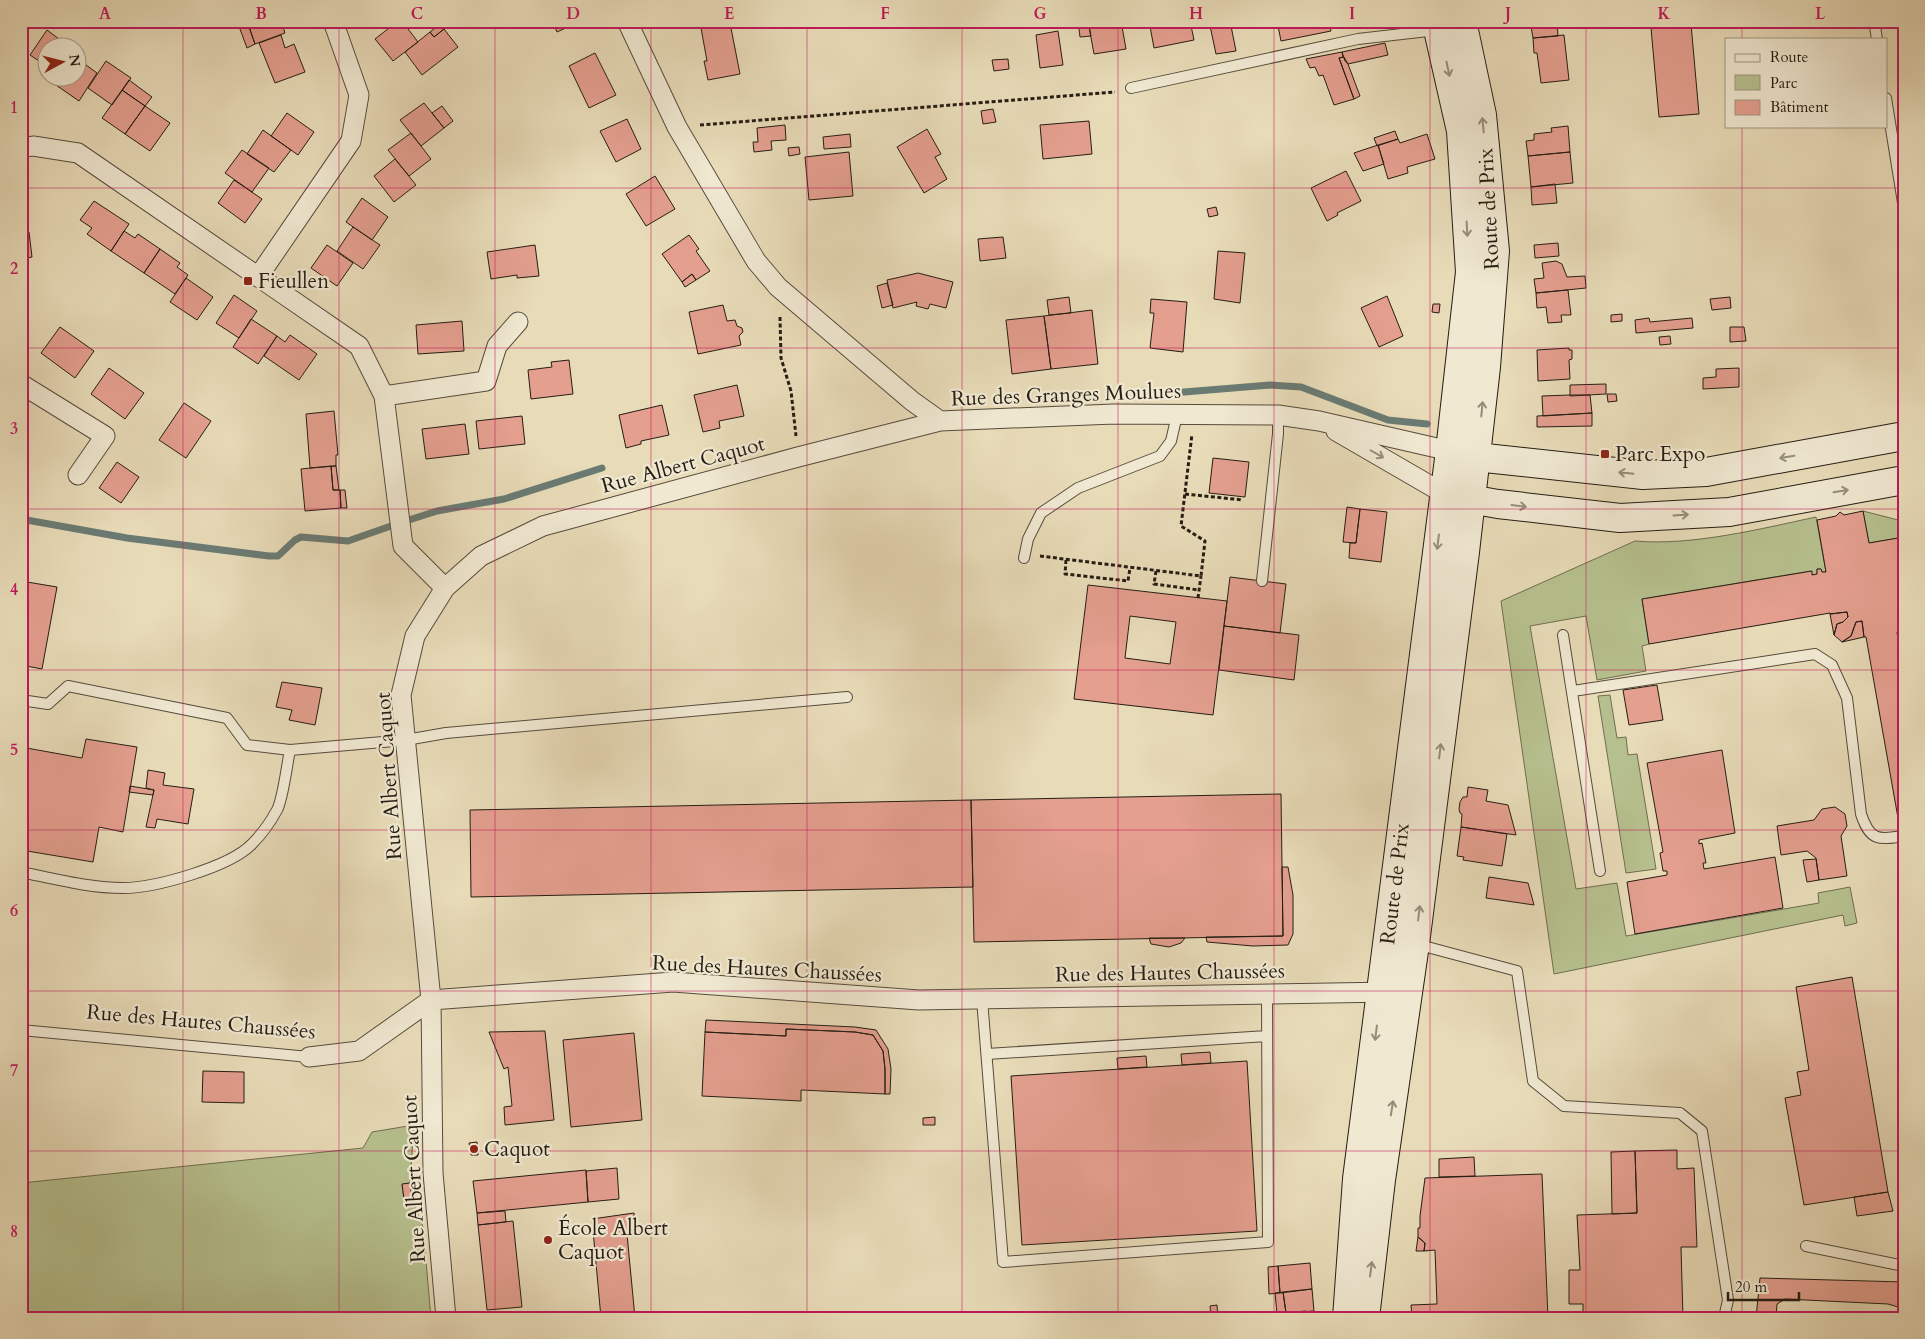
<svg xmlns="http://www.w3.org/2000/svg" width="1925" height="1339" font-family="Cardo,serif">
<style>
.green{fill:#b6c08e;stroke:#6e6e50}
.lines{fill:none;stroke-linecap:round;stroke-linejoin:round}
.stream{stroke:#6a7b74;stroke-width:7}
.building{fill:#e49f8f;stroke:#251d13;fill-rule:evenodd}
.lane-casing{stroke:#564c3c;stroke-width:12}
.street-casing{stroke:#564c3c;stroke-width:21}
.secondary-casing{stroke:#251d13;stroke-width:30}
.path{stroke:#251d13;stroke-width:3;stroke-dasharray:4 2.5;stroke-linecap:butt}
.lane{stroke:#f0e8d1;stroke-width:10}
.street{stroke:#f0e8d1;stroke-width:19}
.secondary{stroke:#f0e8d1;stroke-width:28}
.oneway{stroke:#958d7c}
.grid{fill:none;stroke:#c2185b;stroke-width:1;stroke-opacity:0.55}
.poi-dot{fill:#8f2418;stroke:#f0e8d1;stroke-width:2}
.labels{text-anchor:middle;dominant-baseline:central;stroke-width:4.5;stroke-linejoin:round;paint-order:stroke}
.street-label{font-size:21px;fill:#251d13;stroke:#f0e8d1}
.poi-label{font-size:21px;fill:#251d13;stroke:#f0e8d1;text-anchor:start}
.neatline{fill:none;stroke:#c2185b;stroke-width:2}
.grid-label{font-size:16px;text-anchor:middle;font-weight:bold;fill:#c2185b}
</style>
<rect width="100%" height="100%" fill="#e8dbb8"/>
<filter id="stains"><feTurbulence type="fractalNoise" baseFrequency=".004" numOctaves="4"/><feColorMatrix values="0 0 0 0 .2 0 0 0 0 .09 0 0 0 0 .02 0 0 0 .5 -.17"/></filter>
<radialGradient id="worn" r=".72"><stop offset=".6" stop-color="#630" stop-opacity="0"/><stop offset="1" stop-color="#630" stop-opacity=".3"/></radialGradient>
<path class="green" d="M1863,511L1902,521L1904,537L1869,543Z
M1816,517L1826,572H1822L1821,569H1817V574L1812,575L1811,571L1642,599L1649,644L1642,646L1646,671L1597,680L1586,616L1530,626L1576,889L1617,883L1626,936L1819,903L1818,893L1850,887L1857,923L1845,926L1843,915L1554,974L1501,601L1635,541C1692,546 1760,529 1816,517Z
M1610,695L1617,738L1626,737L1628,755L1637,754L1656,869L1626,873L1598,696Z
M414,1125L410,1183L402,1185L404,1199L412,1198L423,1227L431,1318H21V1183L363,1148L372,1132Z"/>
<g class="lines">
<path class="stream" d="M1143,391L1172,393L1270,385L1301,387L1388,420L1427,424
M21,519L127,538L269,556H278L295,540L301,537L348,541L391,526
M409,520L437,511L504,499L602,468"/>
</g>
<path class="building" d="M237,21H247L255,44L247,48Z
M247,21H281L285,33L255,44Z
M398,21H402L418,42L393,61L375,39Z
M552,21H581L557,32Z
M1078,21H1088L1091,36L1080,37Z
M1088,21H1121L1126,49L1094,54Z
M1149,21H1190L1194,40L1154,48Z
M1209,21H1230L1236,51L1216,54Z
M1277,21H1329L1331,31L1281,41Z
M1530,21H1557L1558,36L1533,38Z
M730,23L740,74L708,80L704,61H707L701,28Z
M440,24L444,29L434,37L430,32Z
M1691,24L1699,114L1659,117L1651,28Z
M444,29L458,47L422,75L405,52L430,32L434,37Z
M47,30L71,48H48V67L30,55Z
M1058,31L1063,65L1040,68L1036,35Z
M281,35L285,48L294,44L305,72L275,83L259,43Z
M1564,35L1569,80L1541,83L1537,53H1534L1533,38Z
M1385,43L1388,55L1348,64L1345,61L1342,52Z
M1342,52L1343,57L1339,58L1354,99L1334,105L1323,75L1319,76L1315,67L1310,68L1306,59Z
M595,53L616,95L589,108L569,66Z
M1344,57L1348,64L1360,96L1354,99L1339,58Z
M78,59L97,73L79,101L53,83L57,78H78Z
M1008,59L1009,69L994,71L992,60Z
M106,61L131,78L112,105L88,88Z
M129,80L152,97L145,106L122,90Z
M122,90L145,106L125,134L102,118Z
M424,103L444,128L421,146L400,120Z
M145,106L170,123L150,151L125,134Z
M442,106L453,121L444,128L432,113Z
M993,109L996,122L983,124L981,111Z
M287,113L314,132L298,155L271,136Z
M627,119L641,149L616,162L600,131Z
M1089,121L1092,154L1043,159L1040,125Z
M785,125L786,140L771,141L772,150L754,152L753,142H758L757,128Z
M1568,126L1570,152L1528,156L1526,141L1534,140V134L1552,132L1551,128Z
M927,129L941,154L935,157L947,179L924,193L897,147Z
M263,130L291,150L274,172L247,154Z
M1395,131L1398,139L1377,146L1374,138Z
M411,133L431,159L409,176L388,150Z
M850,134L851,147L824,149L823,137Z
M1427,134L1435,159L1407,167L1408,173L1388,179L1378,145L1398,139L1400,143Z
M1378,145L1384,164L1363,171L1354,153Z
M799,147L800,154L789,156L788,148Z
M242,150L269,168L252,192L225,173Z
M849,152L853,196L809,200L805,157Z
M1570,152L1573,183L1531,187L1528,156Z
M395,159L416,185L394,202L374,176Z
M1346,171L1361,201L1337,213L1338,215L1327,221L1311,188Z
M655,176L675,209L646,226L626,194Z
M234,180L262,199L245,223L218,203Z
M1555,184L1557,203L1532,205L1531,187Z
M362,198L388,217L372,240L346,222Z
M94,201L129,224L111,251L87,234L92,228L80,220Z
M1216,207L1218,215L1209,217L1207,209Z
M353,227L380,245L363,269L337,251Z
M124,231L135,238L138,234L160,249L144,273L111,251Z
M29,232L32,257L21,259V233Z
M689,235L699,249L696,251L710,271L696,280L692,274L682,282L662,254Z
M1003,237L1006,258L980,261L978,239Z
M1558,243L1559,256L1535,258L1534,245Z
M327,245L353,263L337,286L311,268Z
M535,245L539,276L517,278V275L491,279L487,252Z
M160,249L180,263L177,267L188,275L175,294L144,273Z
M1218,251L1245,253L1240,303L1214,299Z
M21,259L27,305L21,306Z
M1556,261L1562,264L1567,277L1585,276L1586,288L1536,293L1534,279L1544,278L1542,263Z
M918,273L953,282L946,308L930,304L928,309L916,306L917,302L893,308L887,280Z
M692,274L696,280L685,287L682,282Z
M186,278L213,297L197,320L170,302Z
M887,283L893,305L882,308L877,286Z
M1568,290L1571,315H1561L1562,322L1548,323L1546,307L1537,308L1536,293Z
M234,295L257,311L239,338L216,323Z
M1387,296L1403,336L1379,347L1361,308Z
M1069,297L1071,313L1049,315L1047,300Z
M1730,297L1731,308L1712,310L1710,299Z
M1151,299L1187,302L1183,352L1150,348L1154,313H1150Z
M1433,304H1440L1439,313L1432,312Z
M723,305L727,321L735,320L737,326L742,328L743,332L739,336L741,345L698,354L689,312Z
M1092,310L1098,364L1051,369L1044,316Z
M1622,314V321L1611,322V315Z
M1044,316L1051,369L1012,374L1006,320Z
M1649,318L1650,322L1692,318L1693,328L1636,333L1635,320Z
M251,319L277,336L258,364L233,347Z
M462,321L464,351L418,354L416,325Z
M60,327L94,351L75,378L41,353Z
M1730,327H1744L1746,341L1730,342Z
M290,335L317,354L299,380L264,356L277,336L285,342Z
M1670,336L1671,344L1660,345L1659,337Z
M1569,348V350H1572V359L1569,360L1570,379L1538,381L1537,350Z
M569,360L573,394L531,399L528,370L552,367L551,362Z
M109,368L144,393L125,419L91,394Z
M1739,368V387L1703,389V378L1716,377V369Z
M1606,384V394L1570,396V385Z
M737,385L744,416L719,421L720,428L703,432L694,395Z
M1607,394H1616L1617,401L1608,402Z
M1570,395H1590L1592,413L1543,416L1542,396Z
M184,403L211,421L186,458L159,440Z
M662,405L669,435L641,441V444L626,448L619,415Z
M334,411L338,455H336V466L310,468L306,414Z
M1592,413V426L1537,427V416Z
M522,416L525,444L479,449L476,421Z
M465,424L469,454L426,459L422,429Z
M1213,458L1249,462L1245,497L1209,493Z
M117,462L139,477L121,503L99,488Z
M331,466H336L339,490H333Z
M331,466L333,490H340L341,508L305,511L301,469Z
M340,490H345L347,508H341Z
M1347,507L1360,509L1356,543L1343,542Z
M1360,509L1387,512L1381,562L1349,558L1350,543H1356Z
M1863,511L1869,543L1904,537V630L1897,632L1899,646L1904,645V817L1898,818L1866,637H1864L1862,621L1856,622L1851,636L1842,642L1834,635L1837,624L1843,622L1848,617L1847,612L1830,614V613L1649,644L1642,599L1812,571V575L1817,574V569H1821L1822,572H1826L1817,520L1836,516L1840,512L1844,515Z
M1230,577L1286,584L1280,633L1224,626Z
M21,581L57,587L42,669L21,665Z
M1088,585L1227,601L1213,715L1074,699ZM1130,616L1176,622L1170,664L1125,658Z
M1847,612L1848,617L1843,622L1837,624L1834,635L1830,614Z
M1862,621L1864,637L1842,642L1851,636L1856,622Z
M1224,626L1299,635L1294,680L1219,670Z
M282,682L322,688L315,725L289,720L292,710L276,707Z
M1657,685L1663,720L1629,725L1623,690Z
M86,739L137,747L123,832L99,827L93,862L21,850V747L82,758Z
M1722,750L1735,833L1699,840V844L1702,843L1706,863H1703L1704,869L1775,857L1783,908L1635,934L1627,882L1667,875V871H1663L1660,853L1663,852L1647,763Z
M148,770L165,773L163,785L194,789L188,824L157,819L155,828L146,827L154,790L146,788Z
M130,786L154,790L153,795L129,792Z
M1468,787L1488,790L1486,801L1508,805L1516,835L1461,827L1462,814L1460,813L1459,809L1460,802L1463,797H1467Z
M1281,794L1283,936L974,942L971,800Z
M971,800L973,887L471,897L470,810Z
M1835,807L1845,814L1847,826L1841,836L1847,876L1819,880L1816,858L1807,851L1781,855L1777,826L1814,820L1822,809Z
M1461,827L1507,834L1502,866L1463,860L1464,857L1457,856Z
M1816,859L1819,880L1807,882L1803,860Z
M1282,867H1288L1293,895V934L1288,945L1253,946L1207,942L1206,937L1283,936Z
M1489,877L1528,883L1534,905L1486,898Z
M1149,938H1185L1181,943L1169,947L1151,944Z
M1852,977L1888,1192L1804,1205L1785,1098L1801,1095L1797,1072L1809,1070L1796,987Z
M706,1020L855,1027L876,1030L888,1049L891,1069L890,1094H885V1069L883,1051L873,1035L855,1032L786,1029V1036L705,1032Z
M786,1029L855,1032L873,1035L883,1051L885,1069V1094L801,1090V1101L702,1096L705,1032L786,1036Z
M545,1031L554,1120L505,1125L504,1107L512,1106L508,1067L504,1069L489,1032Z
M634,1033L642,1120L571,1127L563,1040Z
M1210,1052L1211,1063L1182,1065L1181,1054Z
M1146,1056L1147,1067L1118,1069L1117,1058Z
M1247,1061L1257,1231L1022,1245L1011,1076Z
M203,1071L244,1072V1103L202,1102Z
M935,1117V1125H923V1118Z
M477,1142L478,1155H471L469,1143Z
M1677,1150V1169L1694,1168L1697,1247H1681L1683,1318H1583V1304H1569V1270H1580L1577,1215L1637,1213L1635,1151Z
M1635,1151L1637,1213L1612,1214L1611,1152Z
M1474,1157L1475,1176L1439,1177V1159Z
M617,1168L619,1199L588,1202L586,1171Z
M586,1170L588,1202L477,1213L473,1181Z
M1542,1174L1548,1318H1412L1411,1305L1437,1304L1435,1250L1424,1251L1425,1243L1418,1237V1228H1420V1216L1425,1178Z
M410,1183L412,1198L404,1199L402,1184Z
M1888,1192L1893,1211L1857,1216L1854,1197Z
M505,1211L506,1222L478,1225L477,1213Z
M634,1213L636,1233L627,1234L635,1318H601L592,1219Z
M513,1221L522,1307L487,1310L478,1225Z
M1418,1237L1425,1243L1424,1251H1416Z
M1310,1263L1312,1289L1280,1293L1278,1266Z
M1278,1266L1280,1293L1269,1294L1268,1267Z
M1760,1278L1904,1282V1307H1898L1888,1304L1785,1299L1777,1304L1776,1318H1756Z
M1312,1289L1314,1311L1286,1313L1283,1292Z
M1283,1292L1286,1313L1277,1314L1275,1293Z
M1217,1305L1218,1318H1211L1210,1306Z
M1306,1311L1307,1318H1286V1313Z"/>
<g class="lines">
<g class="lane-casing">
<path id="lane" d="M1874,21L1877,39
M1131,88L1358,39L1437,30
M1886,98L1904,209
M1024,558L1028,539L1041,513L1078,488L1160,456L1171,441L1177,415
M1262,581L1278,434V415
M1563,635L1600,871
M1573,691L1815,654L1832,665L1847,698L1861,814C1870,841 1878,840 1904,836
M21,700L48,704L68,686L227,718L247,745L290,750
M21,872C55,879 89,888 123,888C155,888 230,867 252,844C261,835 271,821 277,810C283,799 287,764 290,750L406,740L446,733L847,697
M1416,944L1517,971L1533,1081L1564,1106L1680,1113L1702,1131L1728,1300L1724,1318
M982,999L1003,1262L1268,1242L1267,994
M21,1030L309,1057
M987,1054L1267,1036
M1806,1246L1904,1266"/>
</g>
<g class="street-casing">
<path id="street" d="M627,21L677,127L756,261L778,287L912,401L940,421
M21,148L33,146L78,153L359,346L384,396L403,546L445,588
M258,277L351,141L359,95L333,21
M21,384L105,436L78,475
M384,396L486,381L497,346L518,322
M1336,431L1443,493
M309,1057L359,1051L431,1000L673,982L919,1000L1392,992
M446,1318L433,1173L431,1000L401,695L415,636L445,588L481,556L543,526L798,457L940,421L1114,414L1278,415L1319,421L1450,451"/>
</g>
<g class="secondary-casing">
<path id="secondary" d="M1460,454L1476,457L1643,475L1706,472L1904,436
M1452,496L1498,504L1620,518L1729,512L1904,480
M1347,1318L1357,1179L1450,451L1470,272L1461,131L1436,21
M1365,1318L1381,1180L1415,944L1465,552L1486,367L1495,251L1482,115L1462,21"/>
</g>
<path class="path" d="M700,125L1115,92
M780,317L781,358L791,391L796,436
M1185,494L1243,500
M1040,556L1201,576L1205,541L1181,526L1192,434
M1066,560L1065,574L1128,581L1130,568
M1156,571L1154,584L1199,590
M1198,598L1201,576"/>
<use href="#lane" class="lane"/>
<use href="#street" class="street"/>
<use href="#secondary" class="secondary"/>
</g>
<defs><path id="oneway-shaft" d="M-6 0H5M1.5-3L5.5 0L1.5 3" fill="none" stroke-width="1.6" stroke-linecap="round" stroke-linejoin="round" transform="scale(1.25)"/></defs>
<g class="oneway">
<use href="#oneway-shaft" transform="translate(1448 69) rotate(78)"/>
<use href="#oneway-shaft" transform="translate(1483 125) rotate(-96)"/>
<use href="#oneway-shaft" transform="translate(1467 229) rotate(87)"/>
<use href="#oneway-shaft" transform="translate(1482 409) rotate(-84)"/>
<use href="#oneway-shaft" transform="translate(1377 454) rotate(30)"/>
<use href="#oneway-shaft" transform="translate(1787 457) rotate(170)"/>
<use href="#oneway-shaft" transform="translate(1626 473) rotate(-174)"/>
<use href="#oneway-shaft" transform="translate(1841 491) rotate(-10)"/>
<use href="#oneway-shaft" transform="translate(1519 506) rotate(7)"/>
<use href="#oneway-shaft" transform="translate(1681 515) rotate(-4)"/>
<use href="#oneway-shaft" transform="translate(1438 542) rotate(97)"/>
<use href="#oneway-shaft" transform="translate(1440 751) rotate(-83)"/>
<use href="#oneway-shaft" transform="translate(1419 913) rotate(-83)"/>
<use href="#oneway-shaft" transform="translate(1376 1033) rotate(97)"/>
<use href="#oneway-shaft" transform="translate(1392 1108) rotate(-81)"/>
<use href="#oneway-shaft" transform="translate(1371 1269) rotate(-83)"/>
</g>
<path class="grid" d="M183,21V1318M339,21V1318M495,21V1318M651,21V1318M807,21V1318M962,21V1318M1118,21V1318M1274,21V1318M1430,21V1318M1586,21V1318M1742,21V39M1742,126V1318M21,188H1904M21,348H1904M21,509H1904M21,670H1904M21,830H1904M21,991H1904M21,1151H1904"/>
<g class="poi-dot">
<rect x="243" y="276" width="10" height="10" rx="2.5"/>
<rect x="1600" y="449" width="10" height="10" rx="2.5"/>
<circle cx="474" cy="1149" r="5"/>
<circle cx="548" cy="1240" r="5"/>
</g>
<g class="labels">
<g class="street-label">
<text transform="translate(1489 209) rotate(-93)">Route de Prix</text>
<text transform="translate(1066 395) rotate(-2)">Rue des Granges Moulues</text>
<text transform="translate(683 465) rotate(-15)">Rue Albert Caquot</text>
<text transform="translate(389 776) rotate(-94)">Rue Albert Caquot</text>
<text transform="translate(1395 884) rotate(-83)">Route de Prix</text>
<text transform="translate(767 969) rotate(3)">Rue des Hautes Chaussées</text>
<text transform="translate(1170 973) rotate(-1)">Rue des Hautes Chaussées</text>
<text transform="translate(201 1022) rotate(5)">Rue des Hautes Chaussées</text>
<text transform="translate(414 1179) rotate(-93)">Rue Albert Caquot</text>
</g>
<g class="poi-label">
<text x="258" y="281">Fieullen</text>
<text x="1615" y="454">Parc Expo</text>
<text x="484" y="1149">Caquot</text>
<text x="558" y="1228">École Albert<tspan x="558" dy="24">Caquot</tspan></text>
</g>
</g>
<rect width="1925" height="1339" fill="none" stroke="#e8dbb8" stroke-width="55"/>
<rect x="1725" y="38" width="162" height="90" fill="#f0e8d1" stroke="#9f9785"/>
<rect x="1735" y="54" width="25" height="8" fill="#f0e8d1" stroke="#9f9785"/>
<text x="1770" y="62" font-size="15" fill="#251d13">Route</text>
<rect x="1735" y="75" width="25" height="15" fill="#b6c08e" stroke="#9f9785"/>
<text x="1770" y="88" font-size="15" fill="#251d13">Parc</text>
<rect x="1735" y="100" width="25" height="15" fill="#e49f8f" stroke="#9f9785"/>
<text x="1770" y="112" font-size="15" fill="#251d13">Bâtiment</text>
<g transform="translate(62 62) rotate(83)"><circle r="24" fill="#f0e8d1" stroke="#9f9785"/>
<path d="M0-4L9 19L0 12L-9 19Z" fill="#8f2418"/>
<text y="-8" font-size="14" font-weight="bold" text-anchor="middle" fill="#251d13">N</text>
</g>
<path d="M1728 1292v8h71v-8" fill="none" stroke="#251d13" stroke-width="2.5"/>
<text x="1735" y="1292" font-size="15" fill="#251d13" stroke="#f0e8d1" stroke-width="4" paint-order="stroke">20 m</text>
<rect x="28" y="28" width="1870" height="1284" class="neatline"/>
<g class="grid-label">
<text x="105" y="19">A</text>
<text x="261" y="19">B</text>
<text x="417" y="19">C</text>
<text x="573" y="19">D</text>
<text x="729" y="19">E</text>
<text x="885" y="19">F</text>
<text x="1040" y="19">G</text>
<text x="1196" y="19">H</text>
<text x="1352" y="19">I</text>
<text x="1508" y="19">J</text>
<text x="1664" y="19">K</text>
<text x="1820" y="19">L</text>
<text x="14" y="113">1</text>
<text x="14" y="274">2</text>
<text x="14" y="434">3</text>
<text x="14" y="595">4</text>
<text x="14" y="755">5</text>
<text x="14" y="916">6</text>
<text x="14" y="1076">7</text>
<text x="14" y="1237">8</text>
</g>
<rect width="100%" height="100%" filter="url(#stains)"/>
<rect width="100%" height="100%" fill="url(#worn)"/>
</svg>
